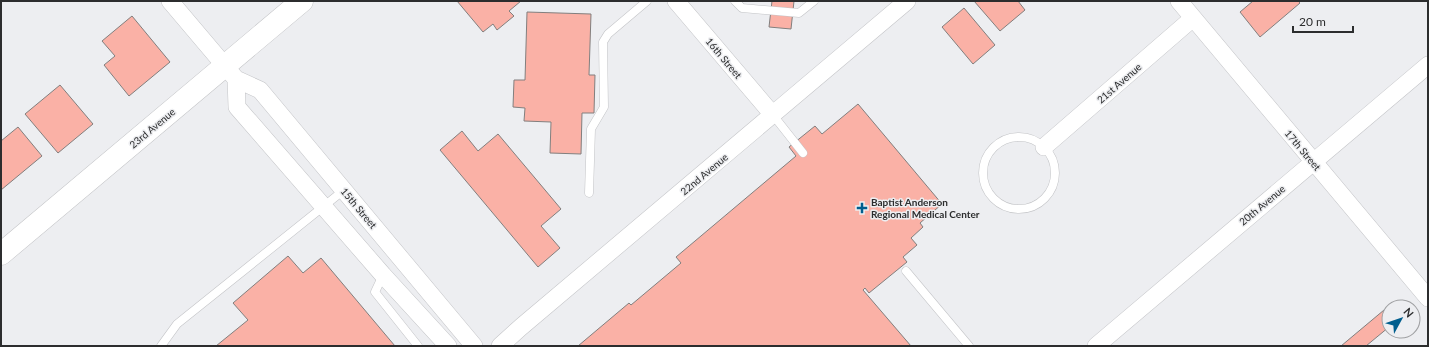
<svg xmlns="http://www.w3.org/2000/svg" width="1429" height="347" font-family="Lato,sans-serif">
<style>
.building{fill:#fab1a6;stroke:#827f7e}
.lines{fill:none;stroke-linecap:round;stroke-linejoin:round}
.lane-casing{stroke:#c3c4c7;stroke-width:9}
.street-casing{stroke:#c3c4c7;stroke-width:18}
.secondary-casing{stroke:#c3c4c7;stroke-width:23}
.lane{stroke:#fff;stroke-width:8}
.street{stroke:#fff;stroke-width:17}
.secondary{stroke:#fff;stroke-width:22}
.poi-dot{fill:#005e8e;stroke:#edeef1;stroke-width:1.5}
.labels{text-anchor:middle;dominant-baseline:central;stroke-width:3;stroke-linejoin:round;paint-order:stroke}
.street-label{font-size:10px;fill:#2c2d2e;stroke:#edeef1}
.poi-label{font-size:10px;font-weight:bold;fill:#2c2d2e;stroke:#edeef1;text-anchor:start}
</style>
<rect width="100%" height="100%" fill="#edeef1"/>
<path class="building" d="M457,1H521L509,11L514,16L497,30L493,24L483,32Z
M772,1H794L791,29L769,27Z
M974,1H1018L1025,10L1000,31Z
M1253,1H1298L1300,3L1260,37L1240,12Z
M964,8L995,45L973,64L942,27Z
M527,12L591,14L589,75H595L594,113H582L581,154L550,153L551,122L524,121L525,108L513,107L514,80H525Z
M132,16L170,62L129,96L104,65L115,56L102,41Z
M60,85L93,124L58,153L25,114Z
M858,104L942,204L920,223L923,227L911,238L917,245L903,257L907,262L869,293L865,288L863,290L911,346H578L629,303L631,305L681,263L676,257L796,156L789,147L815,126L822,134Z
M18,127L42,156L1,190V141Z
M462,131L478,151L498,134L561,209L541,226L560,248L538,267L440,150Z
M288,256L303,273L321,258L395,346H216L248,320L233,303Z
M1384,310L1389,317V327L1366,346H1341Z"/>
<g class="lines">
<g class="lane-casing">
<path id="lane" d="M735,1L742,8L799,13L814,1
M773,115L803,153
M983 173a36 36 0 1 1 72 0a36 36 0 1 1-72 0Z
M589,193L591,129L604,107L603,42L608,34L647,1
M906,271L969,346
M383,275L375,292L418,346
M161,346L177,324L344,190"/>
</g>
<g class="street-casing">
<path id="street" d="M170,1L236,79L260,90L474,346
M676,1L773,115
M1179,1L1428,298
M236,79L237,107L383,275L448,346
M1044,147L1193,18
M500,346L521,327L907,1
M1096,346L1428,65"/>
</g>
<g class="secondary-casing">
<path id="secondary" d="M1,254L302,1"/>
</g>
<use href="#lane" class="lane"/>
<use href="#street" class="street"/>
<use href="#secondary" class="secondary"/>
</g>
<path class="poi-dot" d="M860 202h4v4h4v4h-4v4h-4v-4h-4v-4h4z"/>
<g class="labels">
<g class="street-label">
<text transform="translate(724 58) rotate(50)">16th Street</text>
<text transform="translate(1119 83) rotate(-41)">21st Avenue</text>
<text transform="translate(152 128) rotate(-40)">23rd Avenue</text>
<text transform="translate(1303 150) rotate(50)">17th Street</text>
<text transform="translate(704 174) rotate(-40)">22nd Avenue</text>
<text transform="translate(1262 205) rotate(-40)">20th Avenue</text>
<text transform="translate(359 208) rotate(50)">15th Street</text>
</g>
<g class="poi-label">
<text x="871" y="202">Baptist Anderson<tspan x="871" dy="12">Regional Medical Center</tspan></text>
</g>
</g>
<rect width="1429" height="347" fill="none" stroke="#2c2d2e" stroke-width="4"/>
<g transform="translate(1401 319) rotate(50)"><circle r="19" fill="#edeef1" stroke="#a0a1a3"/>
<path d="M0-3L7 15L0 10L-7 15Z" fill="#005e8e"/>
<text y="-6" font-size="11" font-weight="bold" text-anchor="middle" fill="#2c2d2e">N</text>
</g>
<path d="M1293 26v6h60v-6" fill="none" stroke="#2c2d2e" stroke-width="2"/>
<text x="1299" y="26" font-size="12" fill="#2c2d2e" stroke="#edeef1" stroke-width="3" paint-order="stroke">20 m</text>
</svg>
